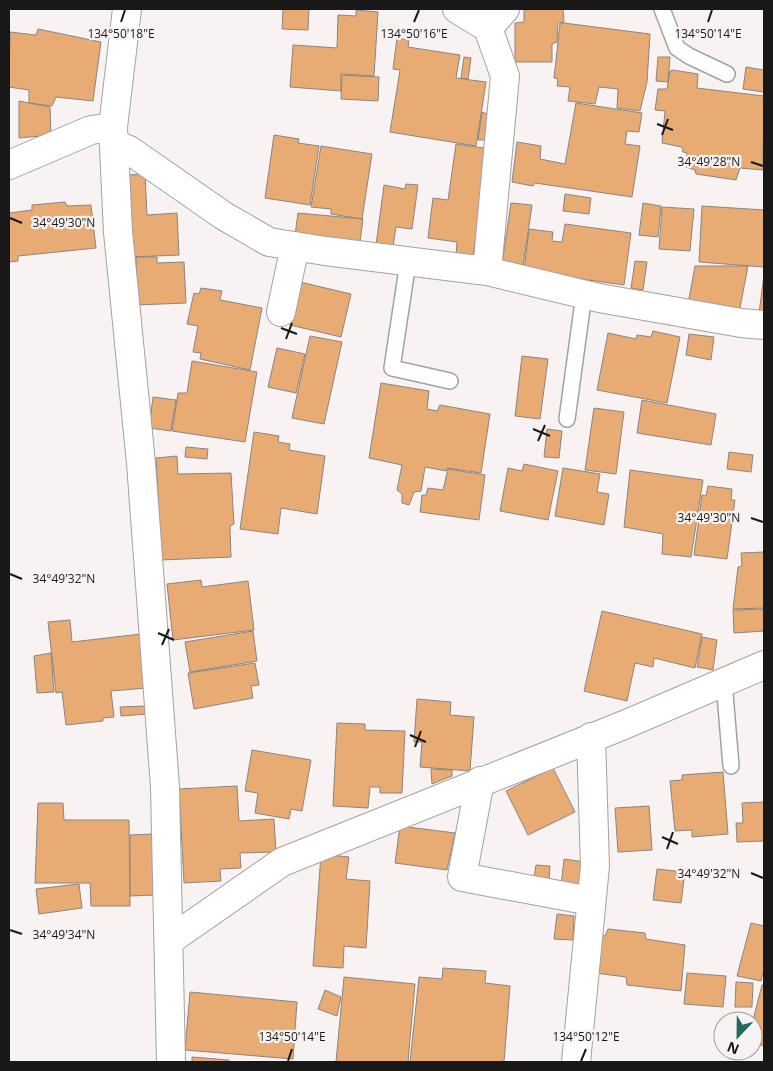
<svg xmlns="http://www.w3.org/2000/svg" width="773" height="1071" font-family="'Open Sans',sans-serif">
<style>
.building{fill:#e7ab73;stroke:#898683}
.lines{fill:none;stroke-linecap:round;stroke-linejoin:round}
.service-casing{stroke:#a5a1a0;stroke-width:18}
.minor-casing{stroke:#a5a1a0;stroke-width:30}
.service{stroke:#fff;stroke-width:15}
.minor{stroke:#fff;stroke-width:28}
.ticks{fill:none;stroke:#191818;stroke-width:2}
.ticks-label{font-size:12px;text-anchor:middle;fill:#191818;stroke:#f8f3f2;stroke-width:4.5;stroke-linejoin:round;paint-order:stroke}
</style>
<rect width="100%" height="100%" fill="#f8f3f2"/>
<path class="building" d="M283,9H309L308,30L282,29Z
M538,9H563L564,22L558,23L557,42L552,44V62H515V23L524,22V10Z
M356,10L378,12L374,76L341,74V91L290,87L293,45L337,48L338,15L356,16Z
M564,23L650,34L647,82L640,111L617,108L618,89L599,87L595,104L568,101L570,87L557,86L558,79L554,78L560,24Z
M38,29L101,42L93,101L56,97L52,106L29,103V90L9,87L10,32L36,35Z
M397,38L409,40L408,47L460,55L456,78L486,82L476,146L390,132L400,70L393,69Z
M464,57L471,58L468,79L461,78Z
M658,57H670L668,82L656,81Z
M746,67L764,70V92L743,89Z
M673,70L698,74L697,88L764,96L763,170L740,168L736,180L696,174L695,170L686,167L687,153L683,152L682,147L662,143L665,111L655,110L658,89H667L670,71Z
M342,75L379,77L378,101L341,99Z
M19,101L50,107L51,135L19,138Z
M576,103L642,113L639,132L627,131L625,144L640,146L632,197L535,183L533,186L512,182L517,142L541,146L540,159L565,164Z
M482,112L487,114L486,140H478Z
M274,135L299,139L298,143L319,146L310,205L265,198Z
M456,144L490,149L477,242H475L473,257L456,255L457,242L428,238L433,198L448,200Z
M321,146L372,154L362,219L331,214V209L311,207Z
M145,174L147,215L177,213L179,255L132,257L128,175Z
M406,184L418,185L412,229L396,227L393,247L376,245L384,185L405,189Z
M565,194L591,198L589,214L563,211Z
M65,202L67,206L91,205L96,248L18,256V261L9,262V213L32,210V205Z
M511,203L532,205L523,266L502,263Z
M643,203L661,206L658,237L639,235Z
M702,206L764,210V267L699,262Z
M662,207L694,209L690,251L659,249Z
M298,213L363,219L360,242L295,235Z
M565,224L631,233L624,285L524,271L529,229L553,232L552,241L562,242Z
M136,257H157V263L184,262L186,303L137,305Z
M635,261L647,262L643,290L631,288Z
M695,266H748L739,313L688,304Z
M764,275V314L759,313Z
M300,282L351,294L341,337L290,325Z
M201,288L222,291L220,300L262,308L250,370L200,359L201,353L193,352L198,326L187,324L194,293L199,294Z
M653,331L680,337L667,403L597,390L608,333L636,339L637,335L651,337Z
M689,334L714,337L711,360L686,355Z
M310,336L342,342L324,424L292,418Z
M277,348L305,354L296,393L268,387Z
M522,356L548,359L540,419L515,416Z
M192,361L257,372L245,442L172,431L178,393H187Z
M381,383L429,391L427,409L437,411L440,405L490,414L481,473L447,468L446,471L425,467L421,491L414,492L409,505L402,503V494L397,490L402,465L369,458Z
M153,397L176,400L171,431L149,428Z
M642,400L716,414L711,445L637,433Z
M594,408L624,412L616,474L585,470Z
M547,429L562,431L559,458L544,457Z
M254,432L279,436L278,442L290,444L289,450L325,456L317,514L281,508L278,534L240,529Z
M186,447L208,449L207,459L185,457Z
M729,452L753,455L751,472L727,469Z
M177,456L178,474L231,473L234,524L230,526L231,557L161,560L156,458Z
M524,464L558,471L548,520L500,511L508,468L522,471Z
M563,468L600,474L597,492L609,494L604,525L555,516Z
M448,469L485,475L479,520L420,512L422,495H426L428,488L443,490Z
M630,470L703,480L691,557L662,554L663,534L624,527Z
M708,486L732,489L731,500H735L727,559L694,555L702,495L706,496Z
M764,552V608L733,609L738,567L742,566L741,553Z
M201,580L202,587L248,581L254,630L173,640L167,584Z
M764,609V631L734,633L733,610Z
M602,611L702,634L695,668L654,658L653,667L635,663L627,701L584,691Z
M70,620L72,642L141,634L147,688L111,691L114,717L103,718V721L66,725L62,692L56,693L48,622Z
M253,631L257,661L190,672L185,642Z
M702,637L717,640L713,670L697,667Z
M51,653L54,692L37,693L34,656Z
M255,663L259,685L251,686L253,698L194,709L188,673Z
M417,699L451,702L450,715L474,717L470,771L420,767L422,742H414Z
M147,706L148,714L121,716L120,707Z
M337,723L365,724V730L405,731L402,793H380V787H370L368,808L333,806Z
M252,750L311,760L302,811L291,809L289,819L255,813L258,793L245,791Z
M553,768L575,812L528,835L506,791Z
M431,769L452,770V776L432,784Z
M723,772L728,834L692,837V830L675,831L670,781L682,780V775Z
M237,786L239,821L274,819L276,852L240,853L241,868L220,869L221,881L184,883L179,789Z
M764,802V841L737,842L736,823H743L742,803Z
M38,803H63L64,820H129L130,906H91L90,883H35Z
M649,806L652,850L618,852L615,808Z
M400,826L455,833L447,870L395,863Z
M155,834V895L130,896V835Z
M321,854L349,857L346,879L370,881L366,948L344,946L343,968L313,966Z
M564,859L585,862L582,888L561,886Z
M536,865L550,866L549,880L534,877Z
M657,869L685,872L681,903L653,900Z
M79,884L82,908L39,914L36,889Z
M557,914L574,916L573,940L554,939Z
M751,923L764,926V969L761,981L737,976Z
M608,929L645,933L646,939L685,945L681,991L627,985L626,977L595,973L598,935L605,936Z
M443,968L486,971L485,983L510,986L504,1062H410L419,977L442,979Z
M687,973L726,976L723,1007L684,1004Z
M344,977L415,984L408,1062H336Z
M736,982L753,983L752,1007H735Z
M762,985H764V1046L753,1043V1021H745L753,1020Z
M325,990L341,997L337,1016L318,1009Z
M190,992L297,1002L293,1059L185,1050Z
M192,1057L229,1060V1062H192Z"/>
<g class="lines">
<g class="service-casing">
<path id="service" d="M662,9L677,48L689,56L727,74
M408,262L392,368L450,381
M567,419L584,294
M724,682L731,766"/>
</g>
<g class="minor-casing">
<path id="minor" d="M127,9L113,127L118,232L141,463L165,787L171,1062
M457,9L488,28L505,76L487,271
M488,28L505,9
M114,144L129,150L224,216L269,242L325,251L487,271L599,298L741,323L764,325
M9,165L91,130L113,127
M281,312L295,246
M480,781L462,877L591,901
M170,940L282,862L624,725L764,665
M576,1062L595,866L591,737"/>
</g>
<use href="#service" class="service"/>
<use href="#minor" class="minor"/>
</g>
<path class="ticks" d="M121,22L125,10M414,22L419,10M708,22L712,10M657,124L673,130M662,135L668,119M751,162L763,166M10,218L22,223M281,328L297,334M286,339L292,323M533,429L550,436M538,441L545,425M751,518L763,522M10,574L22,579M158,633L174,640M162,645L169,629M410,735L426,742M415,747L421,731M662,837L678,844M667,849L673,832M751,873L763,878M10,930L22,934M288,1061L292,1049M581,1061L586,1049"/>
<g class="ticks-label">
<text x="121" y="38">134°50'18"E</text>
<text x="414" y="38">134°50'16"E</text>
<text x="708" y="38">134°50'14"E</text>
<text x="709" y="166">34°49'28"N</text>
<text x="64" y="227">34°49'30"N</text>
<text x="709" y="522">34°49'30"N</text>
<text x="64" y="583">34°49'32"N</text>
<text x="709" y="878">34°49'32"N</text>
<text x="64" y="939">34°49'34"N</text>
<text x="292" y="1041">134°50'14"E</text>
<text x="586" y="1041">134°50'12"E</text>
</g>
<rect width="773" height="1071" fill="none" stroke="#191818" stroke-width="20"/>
<g transform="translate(738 1036) rotate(202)"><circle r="24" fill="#f8f3f2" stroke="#9f9b9b"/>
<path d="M0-4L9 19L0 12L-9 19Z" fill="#22695e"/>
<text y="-8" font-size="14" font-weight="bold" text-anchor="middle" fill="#191818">N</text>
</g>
</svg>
